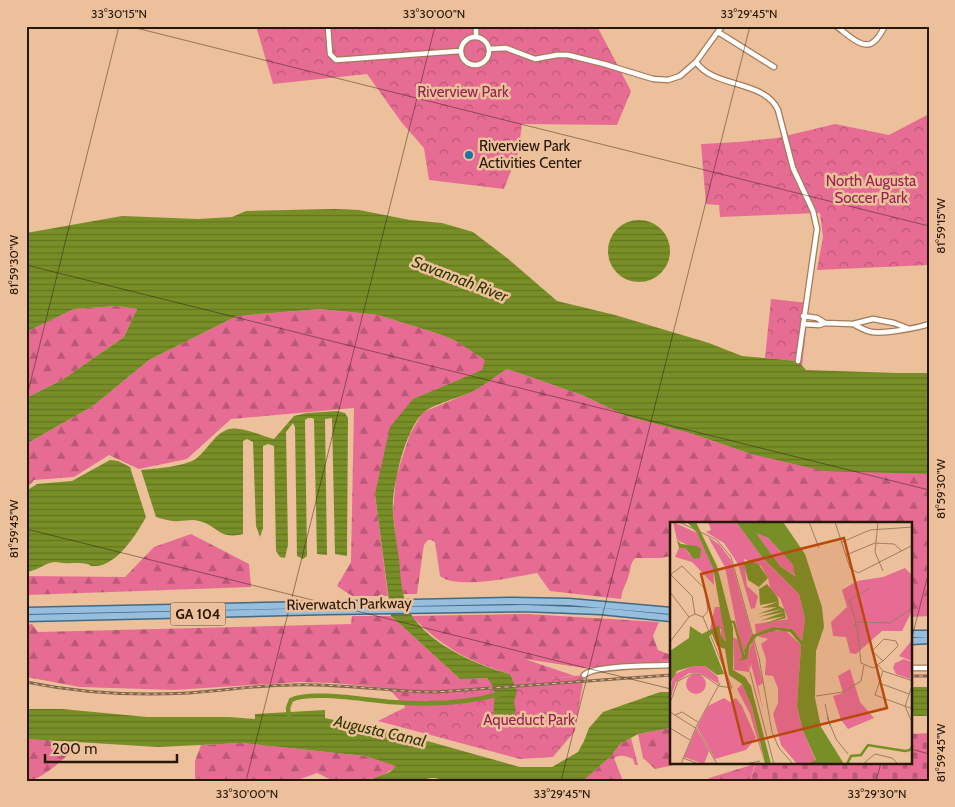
<svg xmlns="http://www.w3.org/2000/svg" width="955" height="807" font-family="Cabin,sans-serif">
<style>
.forest{fill:url(#forest-firs)}
.cemetery{fill:url(#cemetery-stones)}
.park{fill:url(#park-crowns)}
.water{fill:url(#water-rules)}
.lines{fill:none;stroke-linecap:round;stroke-linejoin:round}
.canal{stroke:#788f27;stroke-width:4.5}
.street-casing{stroke:#a47b58;stroke-width:7}
.primary-casing{stroke:#416984;stroke-width:9}
.street{stroke:#fff;stroke-width:4.5}
.primary{stroke:#95bfdd;stroke-width:6}
.rail-casing{stroke:#84674d;stroke-width:3}
.rail{stroke:#ecc09a;stroke-width:1;stroke-dasharray:4;stroke-linecap:butt}
.ticks{fill:none;stroke:#281809;stroke-width:1;stroke-opacity:0.45}
.poi-dot{fill:#2171a2;stroke:#ecc09a;stroke-width:2}
.labels{text-anchor:middle;dominant-baseline:central;stroke-width:5;stroke-linejoin:round;paint-order:stroke}
.shield{fill:#ecc09a;stroke:#634a34;stroke-width:1}
.shield-label{font-size:14px;font-weight:bold;fill:#281809}
.park-label{font-size:15px;fill:#952250;stroke:#ecc09a}
.poi-label{font-size:15px;fill:#281809;stroke:#ecc09a;text-anchor:start}
.street-label{font-size:15px;fill:#281809;stroke:#ecc09a}
.water-label{font-size:16px;font-style:italic;fill:#2f3a02;stroke:#ecc09a}
.inset-river{fill:none;stroke:#788f27;stroke-width:2.5}
.inset-road{fill:none;stroke:#9e7d60;stroke-width:1}
.view{fill:#b8490b;fill-opacity:0.15;stroke:#b8490b;stroke-width:2.5}
.inset-edge{fill:none;stroke:#281809;stroke-width:2.5}
.neatline{fill:none;stroke:#281809;stroke-width:2}
.ticks-label{font-size:12px;text-anchor:middle;fill:#281809}
</style>
<defs>
<pattern id="forest-firs" width="22" height="20" patternUnits="userSpaceOnUse" patternTransform="scale(1.25)"><rect width="22" height="20" fill="#e76c94"/><path d="M5 1l3.5 6h-7zM16 11l3.5 6h-7z" fill="#bb5877"/></pattern>
<pattern id="cemetery-stones" width="16" height="16" patternUnits="userSpaceOnUse" patternTransform="scale(1.25)"><rect width="16" height="16" fill="#e76c94"/><path d="M2 7V4a2 2 0 0 1 4 0v3zM10 15v-3a2 2 0 0 1 4 0v3z" fill="#bb5877"/></pattern>
<pattern id="park-crowns" width="20" height="18" patternUnits="userSpaceOnUse" patternTransform="scale(1.25)"><rect width="20" height="18" fill="#e76c94"/><path d="M2 6a3 3 0 1 1 6 0M12 15a3 3 0 1 1 6 0" fill="none" stroke="#bb5877"/></pattern>
<pattern id="water-rules" width="6" height="5" patternUnits="userSpaceOnUse" patternTransform="scale(1.25)"><rect width="6" height="5" fill="#788f27"/><path d="M0 2.5h6" fill="none" stroke="#627420"/></pattern>
</defs>
<rect width="100%" height="100%" fill="#ecc09a"/>
<path class="forest" d="M117,306L137,309L124,337L62,380L26,398V332L74,309Z
M320,309L378,315L442,335L456,341L486,360L483,370L413,399L375,494L388,596H352L337,586L351,562L354,408L231,419L187,459L139,469L109,455L74,477L34,480L26,489V444L93,406L149,360L237,316Z
M507,369L582,395L626,416L693,434L751,454L884,472L929,474V616L911,617V523H671V556L661,558H635C629,566 632,566 629,574C627,584 622,588 621,599L550,591L537,573C515,577 457,590 440,576L435,542L431,540H428L424,545L423,551L417,594H402L393,512L396,477L410,434L423,412L472,392Z
M191,534L249,564L251,587L26,595V576L125,577L154,547Z
M527,614L659,622L653,636L658,650L671,655V661L584,668L525,659L575,676L513,683L510,674C470,662 441,647 412,616Z
M352,616H391L460,679L487,678L493,684L411,713L388,688L333,683L300,682L174,690L80,687L26,677V625L32,624L38,632L351,624Z
M671,728V763H684L655,769L643,758L638,734Z
M631,738L638,765H635L633,759C627,756 620,754 614,758L623,781H583L611,756L620,744Z
M26,739L48,740L74,750C63,759 41,781 26,781Z
M242,743L365,756L397,766C381,779 356,784 335,781C329,780 323,775 317,773L295,781H198L195,778V761L201,745Z
M755,764L750,781H706L709,778Z"/>
<path class="cemetery" d="M929,733V781H750L756,763H911V734Z"/>
<path class="park" d="M256,26H597L631,91L617,125L522,124L518,153L504,189L429,180L424,148L402,123L367,74L273,84Z
M929,114V265L817,270L823,237L820,213L720,217L719,205L706,204L701,144L739,142L777,138L835,124L889,135Z
M771,299L809,303L802,366L798,361L765,358Z
M584,675L575,731L553,757L520,759L378,721L406,707L414,686C471,685 527,682 584,675Z"/>
<path class="water" d="M335,209L359,210L410,220L442,223L473,232L507,258L557,301L615,315L709,343L742,356L798,361L806,370L896,373H929V474L824,471L751,454L693,434L626,416L582,395L507,369C496,376 484,385 472,392C461,397 431,405 423,413C405,430 391,489 393,513C394,528 397,544 399,559C401,578 401,600 413,617C433,646 477,665 510,674L517,691L514,702L516,711L513,715L512,724L500,722L499,717L494,714C492,698 500,693 487,678L460,679L391,616L375,494L390,427L413,399L482,370L485,360L456,341L442,335L378,315L320,309L237,316L149,360L93,406L26,444V398L62,380L124,337L137,309L117,306L74,309L26,332V233L122,216L198,219L232,217L246,211Z
M608 251a31 31 0 1 1 62 0a31 31 0 1 1-62 0Z
M337,411L345,413L348,418L347,556L335,554L332,418L325,419L327,555L317,554L314,419L312,418H308L305,420L307,556L303,559L297,556L295,427L293,423L286,432L288,545L285,558L280,557L276,551L274,446L268,444L263,446V528L260,537L256,526L253,442L247,439L243,441V534C218,540 219,526 199,521C192,519 186,521 179,521C171,522 164,519 156,517L141,470C154,469 184,466 194,460C207,452 214,433 229,429C243,426 260,436 274,439L294,416L307,413Z
M110,460L118,461L130,467L146,517C136,535 116,567 94,566C89,566 91,565 87,564C79,562 71,564 63,563C60,563 58,562 55,562C45,562 38,571 26,572V491L37,484L72,481Z
M911,687H929V716H911Z
M660,692H671V728L638,734L620,744L611,756L583,781H447C438,778 430,776 422,781H366L390,772L396,766L365,756L242,743L158,747L26,739V709H62L147,717H229L255,719V714L325,710V718L413,737L520,767H552L578,752L584,741L589,728L603,712Z"/>
<g class="lines">
<path class="canal" d="M289,717L288,708L291,700C309,690 367,700 390,702C428,705 464,704 500,694"/>
<g class="street-casing">
<path id="street" d="M328,26L330,54L336,60L460,51
M836,26C845,32 862,50 872,43C878,40 882,31 885,26
M718,32L774,67
M461 51a14 14 0 1 1 28 0a14 14 0 1 1-28 0Z
M476,37V26
M489,49L506,48L535,59L557,55H568L604,64L653,79L668,80L680,76L696,62L722,26
M696,62C713,88 765,80 778,110L793,168L813,211L817,229L798,361
M803,316L817,318L825,323
M803,324L819,325L825,323L853,324L873,319L894,323L907,328
M853,324C859,327 865,331 872,332C883,334 918,328 929,324
M911,668H929
M584,675C594,665 654,666 671,665"/>
</g>
<g class="primary-casing">
<path id="primary" d="M26,611L511,601L569,602L671,611
M26,618L326,611L524,608L601,611L671,618
M911,634H929
M911,641L929,640"/>
</g>
<use href="#street" class="street"/>
<use href="#primary" class="primary"/>
<g class="rail-casing">
<path id="rail" d="M911,676H929
M26,682C80,693 135,696 189,693C223,691 257,685 292,685C340,683 387,692 436,692L671,675"/>
</g>
<use href="#rail" class="rail"/>
</g>
<path class="ticks" d="M128,26L929,226M26,265L929,490M26,400L119,26M26,529L671,689M911,641L929,571M911,749L929,754M246,781L435,26M561,781L750,26M876,781L881,763"/>
<circle class="poi-dot" cx="469" cy="155" r="5"/>
<g class="labels">
<rect class="shield" x="170.5" y="602.5" width="55" height="23" rx="4"/>
<g class="shield-label">
<text x="198" y="614">GA 104</text>
</g>
<g class="park-label">
<text x="463" y="92">Riverview Park</text>
<text x="871" y="181">North Augusta<tspan x="871" dy="17">Soccer Park</tspan></text>
<text x="529" y="720">Aqueduct Park</text>
</g>
<g class="poi-label">
<text x="479" y="146">Riverview Park<tspan x="479" dy="17">Activities Center</tspan></text>
</g>
<g class="street-label">
<text transform="translate(349 604) rotate(-1)">Riverwatch Parkway</text>
</g>
<g class="water-label">
<text transform="translate(460 279) rotate(21)">Savannah River</text>
<text transform="translate(380 731) rotate(13)">Augusta Canal</text>
</g>
</g>
<g transform="translate(670 522)">
<rect width="242" height="242" fill="#ecc09a"/>
<path d="M234,137L242,140L240,157L226,152L223,146L225,141ZM16 162a10 10 0 1 1 20 0a10 10 0 1 1-20 0Z" fill="#e76c94"/>
<path d="M3,0L27,11L43,45L44,63L22,40L5,35L9,26H15L20,33L22,25L7,18ZM38,0H66L92,35L129,72L135,97L132,119L122,107L103,105L86,112L85,102L118,97L110,76L101,70L98,56L91,44L74,37L77,64L88,74L85,86L81,87L68,42L54,21L36,10L41,8ZM85,10L98,16L115,34L123,43L126,54L110,44ZM38,15L49,22L61,38L82,113L74,128L75,134L66,121L69,116L55,45ZM45,85H51L56,121L51,114V107H40ZM115,108L131,123L127,184L133,209L146,239L137,242H127L111,223L103,192L108,181V166L103,154L95,153L96,137L91,122L98,117L87,114L101,109ZM83,117L93,161L88,164L93,188L81,142L80,148L76,138ZM72,162L82,185L94,240L80,192L67,167ZM54,176L60,180L66,176L72,184H38Z" fill="#e76c94"/>
<path d="M242,118V139L229,134ZM38,184H72L86,216L76,228L45,237L27,205Z" fill="#e76c94"/>
<path d="M235,46L242,53V89L232,109H212L186,132L180,131L176,115L163,114L161,100L177,85L172,68L187,59L213,55ZM63,115L71,120L80,150L64,148ZM22,144H35L48,155L49,162L32,152L19,151L6,160L0,177L3,153ZM180,147L190,180L204,196L178,207L171,198L163,174L173,171L168,154ZM26,207L39,229L34,242L14,235Z" fill="#e76c94"/>
<path d="M17,0H26L47,44L63,106V148L75,155L81,164L101,242H95L82,185L72,162L59,153L55,127L47,124L42,112L39,114L54,152L47,153L35,144H23L7,149L0,161V129L19,116L20,104L32,112L49,103L51,114L56,120L43,46L27,11ZM66,0H113L135,32L152,85L154,105L146,129L145,176L151,205L174,242H137L146,238L133,209L127,184L131,123L120,110L107,108L87,114L80,123L77,137L68,139L75,133L74,128L82,113L103,105L122,107L132,119L135,97L129,72L92,35ZM86,11L98,16L115,34L123,43L125,54L110,44ZM7,18L11,22L27,24L31,27L30,36L24,37L15,26H9ZM79,38L89,43L98,56L89,65L78,58L74,42ZM97,62L108,76L109,84L114,87L116,96L91,103L115,94L90,99L114,90L89,95L112,87L88,92L107,85L91,86L107,80L90,83L89,67Z" fill="#788f27" fill-rule="evenodd"/>
<path class="inset-river" d="M59,100H64L74,137M177,242L181,234L191,233L198,223L235,229L240,228L243,223"/>
<path class="inset-road" d="M9,0L47,18L61,35L89,136L102,210L109,226L123,242M139,0L149,26M165,0L180,46L188,51L243,23M208,0L205,30L213,49M172,20L200,8L243,5M176,33L205,21L224,22L232,29M0,52L22,74L25,92M0,53L12,44L35,67L38,89L33,95M0,70L19,95M186,100L179,78L200,66M189,103L184,104L186,100L220,101L243,86M187,105L191,141L203,146L213,139M214,117L226,119L228,124L213,139L202,129ZM0,120L19,95M208,143L213,149L243,159M213,149L205,173L243,187M80,150L104,242M209,161L239,172M243,161L235,184L243,203M146,174L173,170L191,159L194,143M0,181L8,159L22,152L33,153L49,164L62,166L33,95L25,92L19,95M155,182L160,204M0,190L27,207L47,242M5,193L12,190L28,200M157,195L166,217L178,232M0,206L20,218M13,236L29,242M11,242L26,205L50,161M75,242L90,239M193,242L205,232L222,236L228,242"/>
<path class="view" d="M174,16L217,186L73,222L31,52Z"/>
<rect width="242" height="242" class="inset-edge"/>
</g>
<rect width="955" height="807" fill="none" stroke="#ecc09a" stroke-width="55"/>
<path d="M45 754v8h132v-8" fill="none" stroke="#281809" stroke-width="2.5"/>
<text x="52" y="754" font-size="15" fill="#281809" stroke="#ecc09a" stroke-width="4" paint-order="stroke">200 m</text>
<rect x="28" y="28" width="900" height="752" class="neatline"/>
<g class="ticks-label">
<text x="119" y="18">33°30'15"N</text>
<text x="434" y="18">33°30'00"N</text>
<text x="749" y="18">33°29'45"N</text>
<text transform="translate(941 226) rotate(-90)" y="4">81°59'15"W</text>
<text transform="translate(14 265) rotate(-90)" y="4">81°59'30"W</text>
<text transform="translate(941 489) rotate(-90)" y="4">81°59'30"W</text>
<text transform="translate(14 529) rotate(-90)" y="4">81°59'45"W</text>
<text transform="translate(941 753) rotate(-90)" y="4">81°59'45"W</text>
<text x="247" y="798">33°30'00"N</text>
<text x="562" y="798">33°29'45"N</text>
<text x="877" y="798">33°29'30"N</text>
</g>
</svg>
